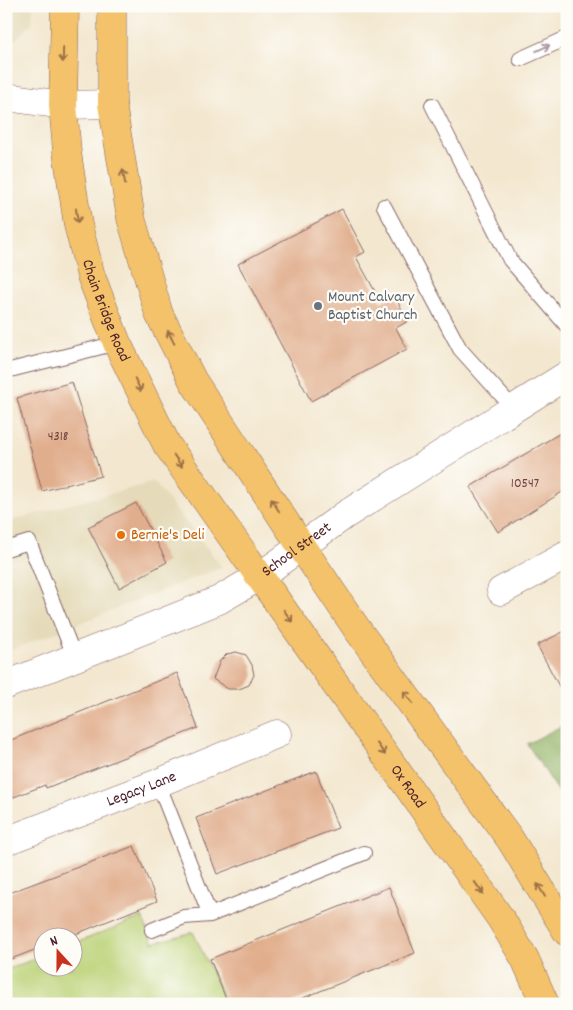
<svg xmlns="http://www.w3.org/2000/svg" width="573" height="1010" font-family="Dekko,sans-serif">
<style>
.built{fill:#e5dbba}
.green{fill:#bad175;stroke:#827850}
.forest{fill:#93b366;stroke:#6e6948}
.building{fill:#e1ae8d}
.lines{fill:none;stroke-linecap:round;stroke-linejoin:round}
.service-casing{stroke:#856564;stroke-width:16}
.minor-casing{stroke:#856564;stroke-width:29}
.primary-casing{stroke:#856564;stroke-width:29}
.service{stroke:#fff;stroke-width:14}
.minor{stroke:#fff;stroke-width:28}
.primary{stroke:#f3c26a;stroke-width:28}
.oneway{stroke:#ae9aa0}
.oneway2{stroke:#9e704a}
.worship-dot{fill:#6b7280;stroke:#fdfcf7;stroke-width:2}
.food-dot{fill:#e8710a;stroke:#fdfcf7;stroke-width:2}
.labels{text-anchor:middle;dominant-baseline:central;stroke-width:4.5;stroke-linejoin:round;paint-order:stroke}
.number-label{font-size:14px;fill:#704344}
.worship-label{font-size:16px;fill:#5b616d;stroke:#fdfcf7;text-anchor:start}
.street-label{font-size:16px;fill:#4a1f2b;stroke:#fdfcf7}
.food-label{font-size:16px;fill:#c56008;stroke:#fdfcf7;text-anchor:start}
</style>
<rect width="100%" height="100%" fill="#fdfcf7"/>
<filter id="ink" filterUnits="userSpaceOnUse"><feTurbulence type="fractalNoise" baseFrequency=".02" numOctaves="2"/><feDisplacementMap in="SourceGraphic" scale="10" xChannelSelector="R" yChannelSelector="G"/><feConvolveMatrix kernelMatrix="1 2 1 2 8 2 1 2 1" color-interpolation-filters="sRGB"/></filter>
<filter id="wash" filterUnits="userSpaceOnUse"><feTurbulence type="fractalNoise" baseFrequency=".0096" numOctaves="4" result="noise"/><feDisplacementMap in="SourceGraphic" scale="20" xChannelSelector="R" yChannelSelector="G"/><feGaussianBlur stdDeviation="1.12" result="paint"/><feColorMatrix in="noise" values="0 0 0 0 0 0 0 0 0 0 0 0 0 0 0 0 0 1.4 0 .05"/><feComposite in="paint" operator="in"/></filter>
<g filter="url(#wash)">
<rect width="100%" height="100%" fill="#f3e7cf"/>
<path class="built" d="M6,6H33L32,23L6,50Z
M154,482L222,567L6,652V522Z"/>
<path class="green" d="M142,917L153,943L193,932L227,1004H6V970L42,956V968H72L73,944Z"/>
<path class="forest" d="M567,723V804L527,744Z"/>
<g id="blocks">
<path class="building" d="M342,209L365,252L356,257L381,302L394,295L408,321L396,328L407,349L311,401L238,264Z
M72,382L101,476L42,491L17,398Z
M567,429V489L498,532L470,487Z
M136,503L167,562L119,588L88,527Z
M567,630V701L537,645Z
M236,652L246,655L252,665L254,675L249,685L239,689H228L213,679L220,661L227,654Z
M177,673L198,728L46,788L45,785L6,800V742Z
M316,771L338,828L217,874L196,818Z
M134,846L157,901L66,938H42V947L6,961V894Z
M389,887L415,953L288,1004H228L210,959Z"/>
</g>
</g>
<g filter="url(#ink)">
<use href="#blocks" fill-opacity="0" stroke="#856564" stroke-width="1"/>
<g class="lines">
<g class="service-casing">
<path id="service" d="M520,59L567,38
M432,105L510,260L567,326
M384,206L460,349L513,408
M6,371L117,343
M6,549L29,542L75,658
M158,783L210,915L364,853
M152,930L184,917L210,915"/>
</g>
<g class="minor-casing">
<g id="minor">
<path d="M6,97L63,105L112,104"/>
<path d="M501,591L567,555"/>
<path id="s1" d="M6,685L219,600L260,576L345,515L567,375"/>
<path id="s2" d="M6,841L158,783L277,734"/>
</g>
</g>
<g class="primary-casing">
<g id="primary">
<path id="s3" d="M65,6L63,105L67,152L78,225L91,276L117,343L167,445L501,919L525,959L545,1004"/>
<path d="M112,6V104L131,218L159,314L193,381L301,546L357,629L510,839L567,932"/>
</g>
</g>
<use href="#service" class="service"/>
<use href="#minor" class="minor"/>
<use href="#primary" class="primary"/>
</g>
<defs><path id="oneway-shaft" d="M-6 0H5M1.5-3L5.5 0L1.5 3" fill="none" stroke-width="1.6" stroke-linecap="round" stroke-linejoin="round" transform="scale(1.25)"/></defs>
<use class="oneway" href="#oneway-shaft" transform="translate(543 48) rotate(-24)"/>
<g class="oneway2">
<use href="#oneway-shaft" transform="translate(63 55) rotate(91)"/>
<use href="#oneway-shaft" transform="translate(124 177) rotate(-100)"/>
<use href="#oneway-shaft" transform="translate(77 216) rotate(82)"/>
<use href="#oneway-shaft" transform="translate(171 337) rotate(-117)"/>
<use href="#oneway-shaft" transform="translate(138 385) rotate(64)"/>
<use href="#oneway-shaft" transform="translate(178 461) rotate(55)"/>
<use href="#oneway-shaft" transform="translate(275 505) rotate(-123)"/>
<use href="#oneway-shaft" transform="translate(288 616) rotate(55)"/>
<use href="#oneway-shaft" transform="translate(408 697) rotate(-127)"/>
<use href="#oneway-shaft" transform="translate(381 749) rotate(55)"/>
<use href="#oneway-shaft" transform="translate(479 888) rotate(55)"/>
<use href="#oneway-shaft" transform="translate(541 890) rotate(-121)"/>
</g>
</g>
<circle class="worship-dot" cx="318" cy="306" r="5"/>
<circle class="food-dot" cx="121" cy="535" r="5"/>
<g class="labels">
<g class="number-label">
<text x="58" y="437">4318</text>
<text x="525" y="484">10547</text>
</g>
<g class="worship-label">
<text x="328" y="297">Mount Calvary<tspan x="328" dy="18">Baptist Church</tspan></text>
</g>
<g class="street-label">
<text stroke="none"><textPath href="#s3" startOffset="310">Chain Bridge Road</textPath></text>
<text stroke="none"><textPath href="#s1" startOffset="322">School Street</textPath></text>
<text stroke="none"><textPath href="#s3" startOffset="876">Ox Road</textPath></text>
<text stroke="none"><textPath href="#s2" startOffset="145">Legacy Lane</textPath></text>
</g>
<g class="food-label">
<text x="131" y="535">Bernie's Deli</text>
</g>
</g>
<rect width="573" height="1010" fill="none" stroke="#fdfcf7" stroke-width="25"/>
<g transform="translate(58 952) rotate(339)"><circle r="24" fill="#fdfcf7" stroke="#b5a4a5"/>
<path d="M0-4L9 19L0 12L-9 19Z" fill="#c8321e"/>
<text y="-8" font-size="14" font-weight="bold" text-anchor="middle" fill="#4a1f2b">N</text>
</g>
</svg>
